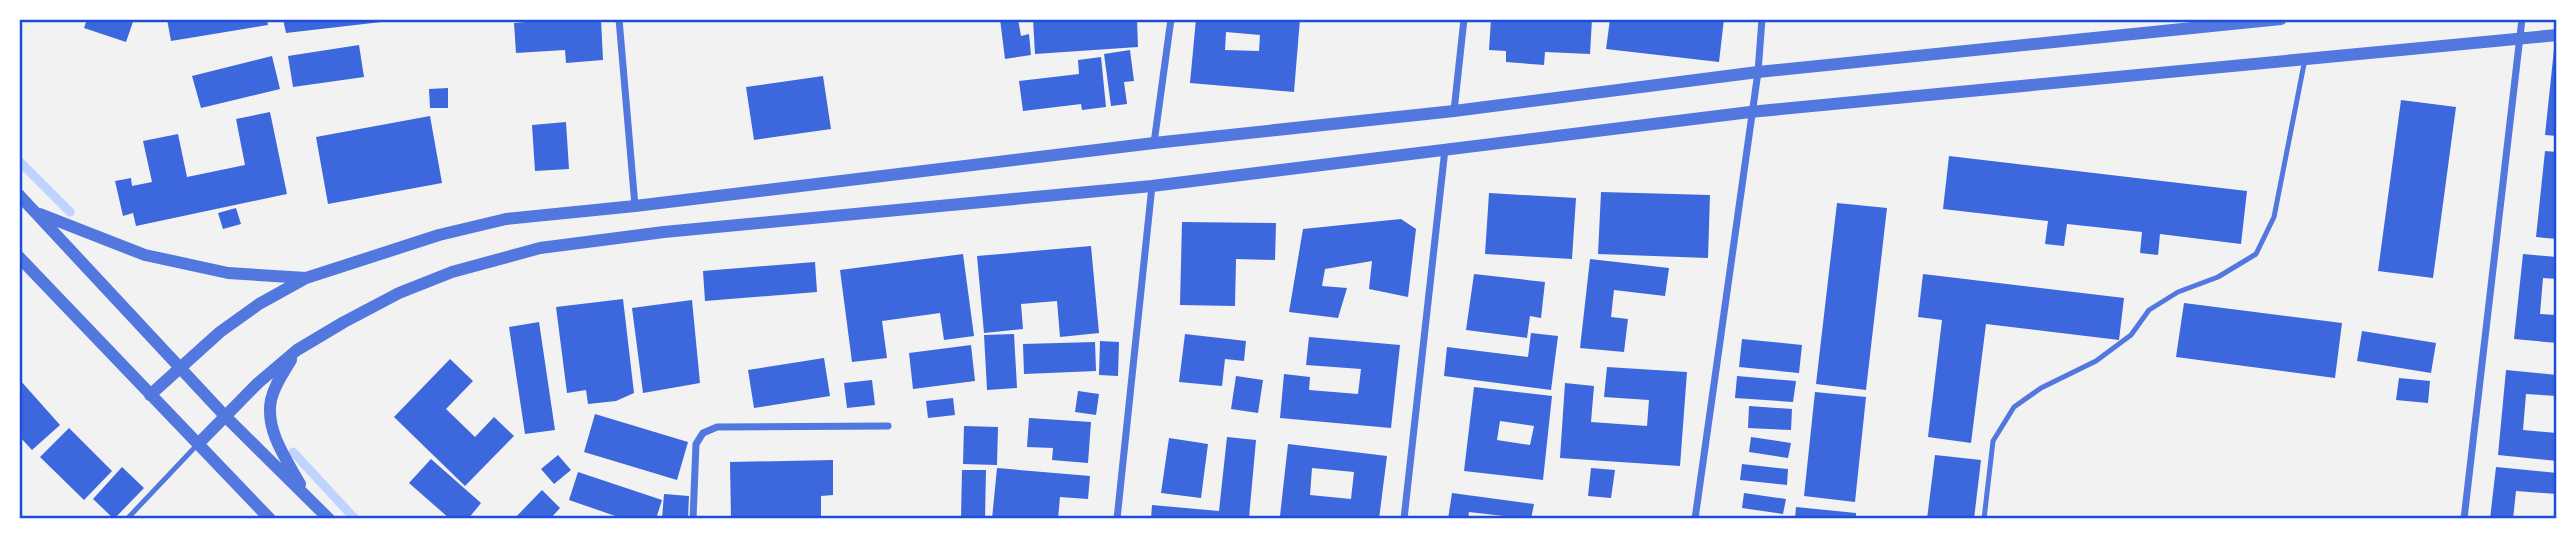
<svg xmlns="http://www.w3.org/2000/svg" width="2576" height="538" font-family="'Sofia Sans Condensed',sans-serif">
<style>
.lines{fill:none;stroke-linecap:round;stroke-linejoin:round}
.stream{stroke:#bfd3fe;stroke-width:9}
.building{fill:#3d67dc;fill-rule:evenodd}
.service{stroke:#5277de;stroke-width:5}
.minor{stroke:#5277de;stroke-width:7}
.tertiary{stroke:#5277de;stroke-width:12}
.neatline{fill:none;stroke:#1d4ed8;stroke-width:2.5}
</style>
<rect width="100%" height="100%" fill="#f2f2f2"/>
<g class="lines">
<path class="stream" d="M19,161L70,212
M293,452L355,519"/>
</g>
<path class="building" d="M87,19H134L126,42L84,28Z
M167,19H267L268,25L171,41Z
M283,19H390V21L286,33Z
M561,19H601L603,60L566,63L565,50L516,53L514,23Z
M1000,19H1018L1021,36L1029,34L1031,55L1005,59Z
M1033,19H1137L1138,47L1035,54Z
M1196,19H1300L1294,92L1190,83ZM1226,32L1260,35L1259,51L1225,50Z
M1491,19H1592L1590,54L1545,52L1544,65L1506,62V51L1489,50Z
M1610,19H1724L1719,62L1606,49Z
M359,45L364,77L293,87L288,56Z
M2554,49L2557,50V136L2545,135Z
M1130,50L1134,81L1124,82L1127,104L1111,106L1104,54Z
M272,56L280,89L201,108L192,76Z
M1101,57L1106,107L1082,110L1081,104L1023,111L1019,81L1079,74L1078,60Z
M823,76L831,129L754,140L746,87Z
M448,88V108H430L429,89Z
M2401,100L2456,107L2433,278L2378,271Z
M270,112L287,194L136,226L133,213L123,216L115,181L131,178L132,186L152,182L143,141L178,134L187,177L245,165L236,119Z
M430,116L442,183L328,204L316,137Z
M566,122L569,169L535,171L532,125Z
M2545,151L2557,152V239L2536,237Z
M1949,156L2247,191L2241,244L2160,234L2158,255L2140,253L2142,232L2067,224L2064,246L2045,244L2048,221L1943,209Z
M1601,192L1710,195L1708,258L1598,254Z
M1489,193L1576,198L1572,259L1485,254Z
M1837,203L1887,208L1866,390L1816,384Z
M236,208L241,224L223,229L218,213Z
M1401,219L1416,229L1408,297L1369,289L1372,261L1325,269L1322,286L1347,288L1338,318L1289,312L1303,229Z
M1182,222L1276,223L1275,260L1236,259L1235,306L1180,305Z
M1091,246L1099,333L1060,337L1057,301L1021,304L1023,329L984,333L977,256Z
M963,254L974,336L944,340L940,313L882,321L887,358L852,362L840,270Z
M2523,254L2557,257V279L2543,278L2540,314L2557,315V343L2514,339Z
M1590,259L1669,268L1665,296L1614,290L1611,317L1628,319L1624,352L1580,348Z
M815,262L817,292L705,301L703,271Z
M1474,274L1545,282L1541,318L1530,316L1527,338L1466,330Z
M1923,274L2124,298L2119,340L1986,324L1971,443L1928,437L1942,320L1918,317Z
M623,299L634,393L616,401L588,404L586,390L567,393L556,307Z
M692,300L700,383L643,393L632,308Z
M2184,303L2342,323L2335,378L2176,357Z
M539,322L555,430L525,434L509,327Z
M2362,331L2436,343L2431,373L2357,361Z
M1531,333L1558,336L1551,390L1444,376L1447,347L1528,357Z
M1014,334L1017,388L987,390L984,335Z
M1185,334L1246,341L1244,361L1225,359L1222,386L1179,382Z
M1309,337L1400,345L1391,428L1280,418L1284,374L1310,377L1309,390L1358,394L1361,369L1306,365Z
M1742,339L1802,345L1799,373L1739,367Z
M1100,341L1119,342L1118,376L1099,375Z
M1095,342L1096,371L1024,374L1023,344Z
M971,345L975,381L913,389L909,353Z
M824,358L830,396L754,408L748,370Z
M450,359L473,381L446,409L475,437L494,417L514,436L465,486L394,417Z
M1607,367L1687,372L1680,466L1560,458L1565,383L1594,386L1591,422L1647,426L1649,400L1604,397Z
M2506,370L2557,375V396L2526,394L2523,430L2557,433V461L2498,455Z
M1236,376L1263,380L1258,413L1231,409Z
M1737,376L1796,381L1793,402L1735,398Z
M2399,378L2430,381L2428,403L2396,400Z
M19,379L60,425L32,450L19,436Z
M872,380L875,405L847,408L844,383Z
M1474,387L1552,396L1543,480L1464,471ZM1500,421L1534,426L1530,445L1497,440Z
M1078,391L1099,394L1096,415L1075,412Z
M1815,392L1866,397L1855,502L1804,496Z
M953,398L955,415L928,418L926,401Z
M1749,406L1792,409L1791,430L1748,428Z
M595,414L688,442L677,480L584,452Z
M1029,418L1091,422L1088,463L1052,460L1053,448L1027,447Z
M964,426L998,427L997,465L963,464Z
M69,428L112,471L84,500L40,457Z
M1227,437L1256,440L1249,518L1151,519L1152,505L1219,511Z
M1751,437L1791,443L1788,458L1749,452Z
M1169,438L1208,444L1201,498L1161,493Z
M1288,444L1387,456L1379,519H1303L1280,516ZM1312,468L1354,472L1351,499L1310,495Z
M558,455L571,470L554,484L541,469Z
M1935,455L1981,460L1974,519H1927Z
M431,459L481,503L468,519H450L409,483Z
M833,460V495L821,496V519H731L730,462Z
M1742,464L1788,469L1787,485L1740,480Z
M122,467L144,488L114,519L93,499Z
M2496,467L2557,473V494L2516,491L2513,519H2490Z
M997,468L1090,476L1088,499L1060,497L1058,519H992Z
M1591,468L1615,470L1611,498L1588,496Z
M962,470H986L985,519H961Z
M578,472L662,500L656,519H624L569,500Z
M542,490L560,508L550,519H514Z
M1452,493L1534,504L1531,519H1504V516L1469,512L1468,519H1448Z
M1744,493L1786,499L1783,514L1742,508Z
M664,494L689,496L688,519H662Z
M1796,507L1856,513V519H1795Z"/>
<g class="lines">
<path class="service" d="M127,519L197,445
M1984,519L1993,441L2014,407L2041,388L2096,361L2131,335L2149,310L2178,292L2218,277L2256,254L2274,217L2305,59"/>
<path class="minor" d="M619,19L635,206
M1454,111L1464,19
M1154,143L1171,19
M693,519L696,444L703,433L717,427L888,426
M1117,519L1152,186
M1404,519L1445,149
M1695,519L1758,72L1762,19
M2464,519L2522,19"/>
<path class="tertiary" d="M19,195L225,416L329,519
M40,214L145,255L228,273L306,278
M19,257L270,519
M291,360C284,372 274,385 271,400C265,430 286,459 300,484
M150,395L220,332L259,304L306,278L439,235L506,219L635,206L1154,143L1454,111L1758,72L2281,19
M198,444L258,383L297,350L344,322L399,293L452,272L540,248L664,232L1152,186L1750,112L2557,35"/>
</g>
<rect width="2576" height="538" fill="none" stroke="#ffffff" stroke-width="42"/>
<rect x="21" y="21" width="2534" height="496" class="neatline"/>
</svg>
